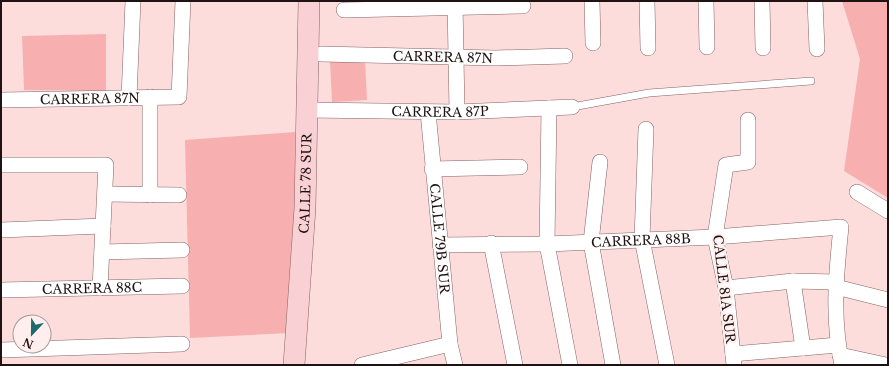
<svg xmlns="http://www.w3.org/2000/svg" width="889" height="366" font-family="'Libre Baskerville',serif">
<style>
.green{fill:#f7afaf}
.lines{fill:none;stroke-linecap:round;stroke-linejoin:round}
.lane-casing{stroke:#856262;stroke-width:8}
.street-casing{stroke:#856262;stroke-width:16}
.secondary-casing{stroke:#856262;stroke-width:22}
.lane{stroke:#fff;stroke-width:7}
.street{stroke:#fff;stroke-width:15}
.secondary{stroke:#f9d1d4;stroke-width:21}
.labels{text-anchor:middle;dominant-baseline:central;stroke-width:4;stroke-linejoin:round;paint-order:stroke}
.street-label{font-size:13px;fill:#201212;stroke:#fee}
</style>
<rect width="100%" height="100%" fill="#fddddc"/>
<path class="green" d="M842,1H888V198L844,171L860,59Z
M106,34V91L24,90L22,36Z
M365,60L367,100L332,102L330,61Z
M295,132V237L288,333L190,338L185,140Z"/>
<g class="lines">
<g class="lane-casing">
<path id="lane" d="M572,107L649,93L811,81"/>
</g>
<g class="street-casing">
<g id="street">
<path d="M455,1L457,112"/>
<path d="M592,1L593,43"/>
<path d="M647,1L648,48"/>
<path d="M706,1L707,47"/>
<path d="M762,1L763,48"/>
<path d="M815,1L817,49"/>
<path d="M344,10L523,6"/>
<path id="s1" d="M321,54L496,58L565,56"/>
<path d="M129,98L133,1"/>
<path id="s2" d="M1,100L179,97L183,1"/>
<path d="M549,108L547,244L570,365"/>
<path id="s3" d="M307,110L457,112L572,107"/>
<path id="s4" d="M428,112L450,344L455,365"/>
<path d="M646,129L642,239L667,365"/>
<path d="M600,162L591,242L613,365"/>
<path d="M1,165H106L100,288"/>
<path d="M432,169L520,167"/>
<path d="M857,192L888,211"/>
<path d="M105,194L179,195"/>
<path d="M150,195V97"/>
<path d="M1,230L103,226"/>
<path d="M491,243L515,365"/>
<path id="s5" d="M440,245L547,244L715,237L841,227C836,275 832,318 842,365"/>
<path d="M102,252L182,250"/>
<path d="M793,281L803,348"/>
<path d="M836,287L888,300"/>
<path d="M726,288L793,281L836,282"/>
<path id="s6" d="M1,290L182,286"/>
<path d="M1,350L182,344"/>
<path d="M733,354L838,345"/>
<path d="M840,355L886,365"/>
<path d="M362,365L450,344"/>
<path d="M734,365L726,288L715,237L726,165L748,162V120"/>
</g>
</g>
<g class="secondary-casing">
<g id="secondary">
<path id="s7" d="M294,365L305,208L309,1"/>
</g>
</g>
<use href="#lane" class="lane"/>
<use href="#street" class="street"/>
<use href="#secondary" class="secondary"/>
</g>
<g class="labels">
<g class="street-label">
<text stroke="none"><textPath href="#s1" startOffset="122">CARRERA 87N</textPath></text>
<text stroke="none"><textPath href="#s2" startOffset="89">CARRERA 87N</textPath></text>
<text stroke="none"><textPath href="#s3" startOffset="133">CARRERA 87P</textPath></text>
<text stroke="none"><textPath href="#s7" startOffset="182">CALLE 78 SUR</textPath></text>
<text stroke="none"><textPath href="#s4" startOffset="127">CALLE 79B SUR</textPath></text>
<text stroke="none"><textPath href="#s5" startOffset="201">CARRERA 88B</textPath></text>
<text stroke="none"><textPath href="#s6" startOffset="91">CARRERA 88C</textPath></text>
<text transform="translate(724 289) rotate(83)">CALLE 81A SUR</text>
</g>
</g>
<rect width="889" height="366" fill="none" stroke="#201212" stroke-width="4"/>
<g transform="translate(32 334) rotate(202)"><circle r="19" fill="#ffeeee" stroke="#a69696"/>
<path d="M0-3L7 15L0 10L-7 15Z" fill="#1d6a6d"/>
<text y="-6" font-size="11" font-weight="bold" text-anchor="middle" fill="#201212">N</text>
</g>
</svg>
